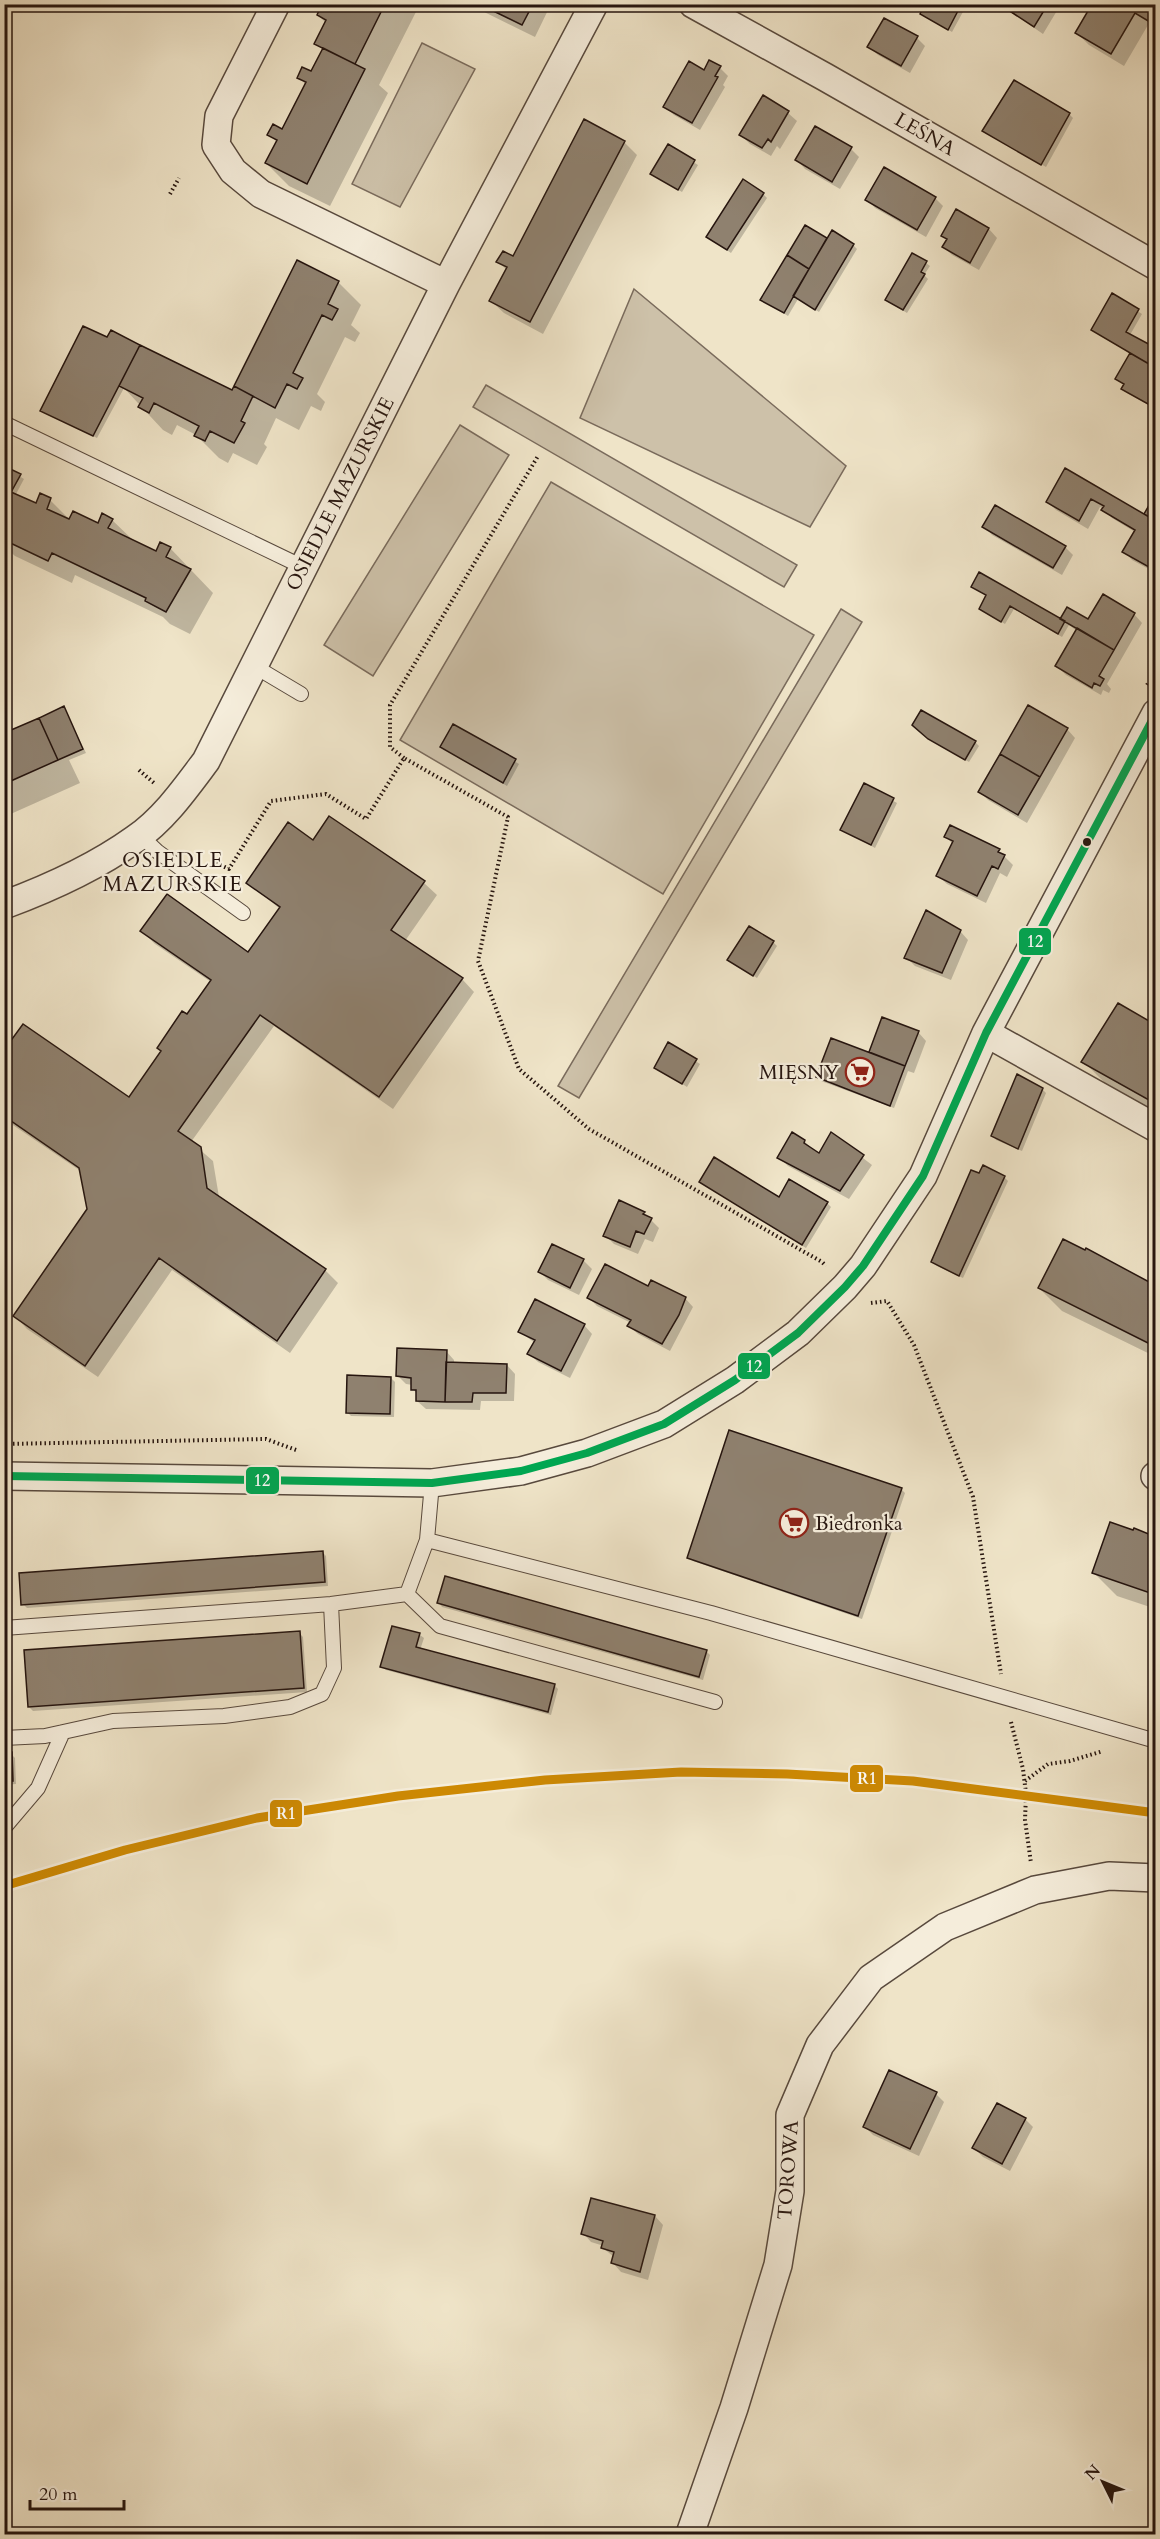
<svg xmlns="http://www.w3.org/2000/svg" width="1160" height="2539" font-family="Cardo,serif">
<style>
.green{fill:#cdc1a9;stroke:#7a6b5c;stroke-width:1.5}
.shadow{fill:#0003}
.building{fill:#8f816f;stroke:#26150f;stroke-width:1.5}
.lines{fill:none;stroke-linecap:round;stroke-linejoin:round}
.lane-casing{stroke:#58493d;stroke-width:16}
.street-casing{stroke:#58493d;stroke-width:30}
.path{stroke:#26150f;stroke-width:4;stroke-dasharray:1.5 3;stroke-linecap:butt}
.lane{stroke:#f5eddb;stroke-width:14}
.street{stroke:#f5eddb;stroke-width:27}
.bus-1-casing{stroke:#f5eddb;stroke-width:12}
.bus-1{stroke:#00a651;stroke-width:8}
.rail-1-casing{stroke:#f5eddb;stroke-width:14}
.rail-1{stroke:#cd8903;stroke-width:9}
.bus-dot{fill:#26150f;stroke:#f5eddb;stroke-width:2}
.labels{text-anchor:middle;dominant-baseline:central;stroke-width:4.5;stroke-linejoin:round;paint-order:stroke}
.street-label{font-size:20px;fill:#26150f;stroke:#f5eddb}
.poi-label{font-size:20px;fill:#26150f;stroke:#f5eddb;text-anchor:end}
.neighbourhood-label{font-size:21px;letter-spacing:1.5px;fill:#26150f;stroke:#f5eddb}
.line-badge{stroke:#f5eddb;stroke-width:2}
.badge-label{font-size:16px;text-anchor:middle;font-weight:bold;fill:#fff}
</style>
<rect width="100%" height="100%" fill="#efe4c8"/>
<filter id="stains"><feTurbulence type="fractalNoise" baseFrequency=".00333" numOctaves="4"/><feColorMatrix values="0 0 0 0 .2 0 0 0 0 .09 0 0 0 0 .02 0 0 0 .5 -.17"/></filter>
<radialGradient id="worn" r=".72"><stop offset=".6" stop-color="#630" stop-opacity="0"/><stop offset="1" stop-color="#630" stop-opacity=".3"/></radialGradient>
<path class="green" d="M422,43L475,69L400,207L352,184Z
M634,289L846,466L810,527L580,418Z
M486,385L797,565L784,587L473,407Z
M460,425L509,455L373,676L324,645Z
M551,482L814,635L663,894L400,740Z
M841,609L862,622L579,1098L558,1086Z"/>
<path class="shadow" d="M335,4H420L379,85L388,93L330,206L289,186L266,163L277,142L269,134L283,131L306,85L299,77L312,73L324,51L316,43L326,23L318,15L332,11Z
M468,4H551L535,37Z
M957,4L964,10L952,32L922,14Z
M999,4H1061L1043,34Z
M1156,4V29L1148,25L1124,66L1089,45L1077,33Z
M917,38L925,46L910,73L878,55L869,47Z
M720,68L728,76L723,85L725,87L700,130L674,115L665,107L704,72Z
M763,97L788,113L797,121L780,149L777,146L771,156L750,144L741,135Z
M1069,114L1073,118L1046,167L984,131Z
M624,142L637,155L543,334L504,313L491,301L507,270L498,262L513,258Z
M668,146L698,165L682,192L656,177Z
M851,149L859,157L840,189L805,169L797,160Z
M763,194L767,198L731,253L712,240Z
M935,198L943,206L926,237L875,208L867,199Z
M957,211L989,229L997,238L979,270L952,255L944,247L948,240L943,236Z
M805,227L828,240L853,245L857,249L819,312L798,299L788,316L762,300Z
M926,263L930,266L924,275L928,279L907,313L891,303L887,300Z
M338,282L361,305L351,325L360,333L355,342L345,337L317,394L325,402L321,411L311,406L299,430L276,418L264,444L267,447L257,465L233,453L228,463L219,458L196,435L177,425L172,435L163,430L124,388L97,438L42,410L108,339L112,332L232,392Z
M1113,295L1142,314L1130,335L1156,350V400L1152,407L1127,393L1123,389L1125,385L1117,379L1131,354L1093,330Z
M5,467L24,479L15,496L36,506L50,500L70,520L98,525L112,520L136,543L156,553L170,548L213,593L190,634L170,624L163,617L75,575L72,583L15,556L4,546Z
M1066,470L1144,516L1156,496V573L1132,560L1124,551L1135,532L1112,518L1104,509L1100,507L1088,529L1056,510L1048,502Z
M984,526L1065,547L1073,555L1062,575L992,535Z
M973,586L1061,621H1089L1134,614L1142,623L1107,684L1111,689L1109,693L1103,690L1101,695L1066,675L1057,666L1077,631L1069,625L1062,637L1014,609L1005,624L980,608L987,596Z
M64,708L86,753L69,760L80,783L4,817V735Z
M1016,725L1067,729L1075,738L1027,823L988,800L980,792Z
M454,726L519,764L507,786L442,747Z
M934,742H975L979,746L969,762Z
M865,785L897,803L875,848L842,829Z
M330,818L424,883L437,895L405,941L462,979L474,992L393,1109L274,1026L191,1142L213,1161L219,1197L325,1270L338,1283L290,1353L172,1270L98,1377L27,1329L15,1316L89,1209L82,1172L4,1119V1053L129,1099L211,982L155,944L142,931L248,954L280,909L248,882L313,842Z
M946,837L999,851L1013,865L1007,877L1000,873L986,903L947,884L938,876L953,844Z
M960,931L968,940L951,980L915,966L906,957Z
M773,942L777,946L757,978L729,960Z
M1156,1027V1112L1106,1084L1083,1061Z
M918,1032L926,1041L914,1073L908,1071L894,1108L821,1081L817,1077L875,1056L870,1052Z
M669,1044L700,1064L687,1087L656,1067Z
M1042,1089L1046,1093L1022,1151L996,1140L993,1136Z
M832,1134L872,1165L849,1199L788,1166L779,1157L804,1141L819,1155Z
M1004,1177L1008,1181L963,1278L937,1266L933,1262Z
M700,1182L780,1199L827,1203L831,1207L806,1248Z
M644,1213L659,1228L653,1242L645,1239L638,1254L614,1244L605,1235Z
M552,1246L583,1260L592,1269L579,1295L548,1280L540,1272Z
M1152,1285H1156V1357L1062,1311L1039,1288Z
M649,1288L685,1298L693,1307L670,1351L638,1334L629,1326L631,1323L597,1306L589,1298Z
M584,1325L592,1334L570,1378L538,1362L529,1354L535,1343L520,1332Z
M446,1351L454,1360V1364L507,1365L515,1374L514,1401H481L480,1410L426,1409L417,1401V1394L413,1389V1385L406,1384L398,1376Z
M391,1378L395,1382L394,1417L351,1416L347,1412Z
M901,1489L905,1493L862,1619L693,1561L689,1557Z
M1156,1539V1609L1117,1596L1094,1573Z
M322,1552L326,1556L328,1586L27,1608L23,1604Z
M439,1603L706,1651L710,1655L703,1680L442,1607Z
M393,1627L420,1635L424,1638L420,1650L554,1685L558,1689L551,1715L386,1670L382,1667Z
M299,1633L303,1637L307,1692L33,1711L29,1707Z
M4,1652L10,1710H4Z
M4,1754H11L15,1758L16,1784L4,1785Z
M936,2094L944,2102L919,2156L873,2135L865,2127Z
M1025,2119L1033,2127L1010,2171L983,2157L974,2148Z
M655,2216L663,2225L648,2280L621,2272L613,2263L614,2257L603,2248L604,2246L591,2242L583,2233Z"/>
<path class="building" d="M322,4L331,9L334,4H385L355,64L314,44L326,20L317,15Z
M479,4H533L522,25Z
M925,4H960L961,5L948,30L920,14Z
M999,4H1048L1034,27Z
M1092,4H1156V29L1153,27L1155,25L1135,13L1111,54L1075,33Z
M884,18L918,36L901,66L867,47Z
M323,48L365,69L307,184L265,163L277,140L267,135L273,124L282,129L306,82L297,78L302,67L311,71Z
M709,60L721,66L715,76L718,77L692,123L663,107L689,61L704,70Z
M1014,80L1070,113L1041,165L982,131Z
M763,95L789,111L771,142L768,139L762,148L739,135Z
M584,119L625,141L530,322L489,301L507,267L496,262L503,251L513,256Z
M815,126L852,147L832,182L795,160Z
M668,144L695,160L678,190L650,174Z
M884,167L936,197L917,230L865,200Z
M743,179L764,193L727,250L706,237Z
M956,209L989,228L970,263L942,247L947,239L941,236Z
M805,225L827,238L809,269L787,255Z
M832,230L854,244L815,310L793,296Z
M912,253L927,261L921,272L925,274L903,310L885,300Z
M787,255L809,269L784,313L760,300Z
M297,260L339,281L328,304L338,309L332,320L322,315L293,373L303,378L297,389L287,384L275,408L234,386Z
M1112,293L1139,309L1126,332L1156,348L1154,367L1091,330Z
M83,326L107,337L111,330L140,345L93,436L40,411Z
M140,345L232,390L234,386L253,396L241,421L245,423L234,443L210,431L205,441L194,436L199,426L154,403L149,413L138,407L143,398L119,386Z
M1130,353L1156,368V390L1148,404L1121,389L1124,384L1115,379Z
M4,466L21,474L4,505Z
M1065,468L1156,521V571L1122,552L1135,530L1101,510L1104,506L1091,499L1079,521L1046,502Z
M11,492L36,503L40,493L51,498L47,509L69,519L73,511L98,523L102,513L113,519L108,528L156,551L160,542L171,547L166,557L191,569L166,612L145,601L146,598L52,553L48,561L4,540V505Z
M1156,493V521L1144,514Z
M995,505L1066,546L1053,568L982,527Z
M979,572L1065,621L1058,634L1010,606L1001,622L979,609L986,595L971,587Z
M1103,594L1135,613L1114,650L1060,619L1067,607L1088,619Z
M1077,628L1114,650L1099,676L1104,679L1100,686L1094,683L1092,688L1055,666Z
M1028,705L1068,728L1040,777L1000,754Z
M64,706L83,749L58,760L39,718Z
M921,710L976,741L965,760L928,739L912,725Z
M39,718L58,760L4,784V733Z
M453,724L516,759L503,783L440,747Z
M1000,754L1040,777L1018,815L978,792Z
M864,783L894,798L871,845L840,830Z
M329,816L425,881L391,930L463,978L379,1097L260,1015L178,1131L201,1147L207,1188L326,1269L277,1341L159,1258L85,1366L13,1316L87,1209L79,1168L4,1116V1050L23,1024L129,1097L161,1051L157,1048L182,1011L187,1014L211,980L140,931L167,894L248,952L280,907L246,883L288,822L313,840Z
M950,825L1000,849L998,852L1005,855L998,869L992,866L977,896L936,876L953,841L944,837Z
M926,910L961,930L942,973L904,958Z
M749,926L774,941L753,976L727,960Z
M1118,1003L1156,1025V1104L1081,1062Z
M882,1017L919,1031L905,1066L869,1052Z
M831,1038L905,1066L890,1106L816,1077Z
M668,1042L697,1059L682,1084L654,1068Z
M1017,1074L1043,1088L1018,1149L991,1136Z
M792,1132L805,1140L804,1143L819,1153L831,1132L864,1155L840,1191L777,1158Z
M714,1157L779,1197L789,1179L828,1202L802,1245L699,1182Z
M983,1165L1005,1176L959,1276L931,1262L971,1170L979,1173Z
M619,1200L645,1212L643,1214L652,1218L644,1234L636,1231L630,1247L603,1236Z
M1063,1239L1085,1250L1086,1248L1151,1283H1156V1347L1038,1288Z
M552,1244L584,1259L570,1288L538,1272Z
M605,1264L648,1286L651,1280L686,1297L679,1315L662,1344L627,1326L631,1320L587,1298Z
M535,1299L585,1324L561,1371L527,1354L535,1340L518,1332Z
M397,1348L447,1350L445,1402L416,1401V1390H411V1378L396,1376Z
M446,1362L507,1364L506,1393H473L472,1402H445Z
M347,1375L391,1377L390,1414L346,1413Z
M729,1430L902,1488L858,1616L687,1558Z
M1110,1522L1133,1530L1134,1528L1156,1537V1595L1092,1573Z
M323,1551L325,1582L21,1605L19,1573Z
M445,1576L707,1650L699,1677L437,1603Z
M392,1626L420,1633L416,1647L555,1684L548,1712L380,1667Z
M300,1631L304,1688L28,1707L24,1650Z
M12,1752L13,1781H4V1753Z
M889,2070L937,2092L910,2149L863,2127Z
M997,2103L1026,2118L1002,2164L972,2148Z
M591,2198L655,2215L640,2272L611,2263L614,2252L601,2248L603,2241L581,2234Z"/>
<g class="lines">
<g class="lane-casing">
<path id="lane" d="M4,423L303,567
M254,666L301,694
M140,835L158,852L243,913
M432,1483L427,1540L407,1594L440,1626L715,1702
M427,1540L711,1613L1156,1741
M4,1628L331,1604L407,1594
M4,1738L45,1736L113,1721L224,1716L290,1707L322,1694L334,1668L331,1604
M4,1828L38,1788L63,1732"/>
</g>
<g class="street-casing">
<path id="street" d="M276,4L219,116L216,145L233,171L261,194L446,284
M693,4L825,77L1156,266
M4,905C50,888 96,867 135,839C164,819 185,789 206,761L446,284L594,4
M986,1033L1156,1128
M4,1476L432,1483L521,1471L587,1453L664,1424L735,1380L798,1333L845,1287L863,1266L923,1176L986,1033L1156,713
M1155,1476H1156
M690,2534L734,2408L778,2265L790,2191V2115L820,2045L871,1978L945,1927L1035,1890L1109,1876L1156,1878"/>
</g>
<path class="path" d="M170,194L179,178
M1147,685L1156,671
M404,758L390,747V705L538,456
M139,770L154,783
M216,863L229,869L271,801L326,794L366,819L404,758L508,817L478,961L519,1069L589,1129L822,1262L826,1266
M871,1303L887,1301L914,1345L973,1497L1001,1674
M4,1444L266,1439L296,1450
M1011,1722L1023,1769L1026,1794L1025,1820L1031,1863
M1025,1781L1048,1764L1070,1761L1103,1751"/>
<use href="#lane" class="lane"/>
<use href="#street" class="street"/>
<g class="bus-1-casing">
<path id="bus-1" d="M4,1476L432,1483L521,1471L587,1453L664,1424L735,1380L798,1333L845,1287L863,1266L923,1176L986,1033L1156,713"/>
</g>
<use href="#bus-1" class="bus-1"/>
<g class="rail-1-casing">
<path id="rail-1" d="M4,1886L125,1850L257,1818L398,1796L545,1780L681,1772L787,1774L913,1781L1156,1813"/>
</g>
<use href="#rail-1" class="rail-1"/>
</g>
<defs>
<g id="supermarket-ring" transform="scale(1.5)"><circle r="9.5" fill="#f5eddb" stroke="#8f2418" stroke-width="1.5"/><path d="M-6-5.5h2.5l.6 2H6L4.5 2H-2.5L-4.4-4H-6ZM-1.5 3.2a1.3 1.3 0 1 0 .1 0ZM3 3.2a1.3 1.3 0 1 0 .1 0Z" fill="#8f2418"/></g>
</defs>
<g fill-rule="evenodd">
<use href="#supermarket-ring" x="860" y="1072"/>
<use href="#supermarket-ring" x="794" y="1523"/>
</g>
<circle class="bus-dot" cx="1087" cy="842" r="5"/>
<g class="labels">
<g class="street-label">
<text transform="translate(925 134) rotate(30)">LEŚNA</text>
<text transform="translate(340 494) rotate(-63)">OSIEDLE MAZURSKIE</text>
<text transform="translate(788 2170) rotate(-86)">TOROWA</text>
</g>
<g class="poi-label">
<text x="839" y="1072">MIĘSNY</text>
<text x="815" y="1523" text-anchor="start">Biedronka</text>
</g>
<g class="neighbourhood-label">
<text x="173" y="860">OSIEDLE<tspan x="173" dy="24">MAZURSKIE</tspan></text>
</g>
</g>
<g class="line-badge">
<rect x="1018" y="927" width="34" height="29" rx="6" fill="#00a651"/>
<rect x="737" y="1352" width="34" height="28" rx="6" fill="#00a651"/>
<rect x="245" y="1466" width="35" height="29" rx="6" fill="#00a651"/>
<rect x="849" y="1764" width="35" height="29" rx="6" fill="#cd8903"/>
<rect x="269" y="1799" width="34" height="29" rx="6" fill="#cd8903"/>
</g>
<g class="badge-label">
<text x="1035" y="947">12</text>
<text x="754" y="1372">12</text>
<text x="262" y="1486">12</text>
<text x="867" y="1784">R1</text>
<text x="286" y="1819">R1</text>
</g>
<rect width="1160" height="2539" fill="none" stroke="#efe4c8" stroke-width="24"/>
<rect x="6" y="6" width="1148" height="2527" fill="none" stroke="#26150f" stroke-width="3"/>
<rect x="12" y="12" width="1136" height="2515" fill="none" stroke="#26150f" stroke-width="1.5"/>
<g transform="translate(1103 2482) rotate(313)" stroke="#f5eddb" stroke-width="4.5" paint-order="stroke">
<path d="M0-4.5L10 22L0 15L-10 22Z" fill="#26150f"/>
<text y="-9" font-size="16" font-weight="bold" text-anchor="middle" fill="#26150f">N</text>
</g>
<path d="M30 2500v9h94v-9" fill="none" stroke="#26150f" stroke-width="3"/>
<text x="39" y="2500" font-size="18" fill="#26150f" stroke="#f5eddb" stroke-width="4.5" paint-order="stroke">20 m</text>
<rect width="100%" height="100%" filter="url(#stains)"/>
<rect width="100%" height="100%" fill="url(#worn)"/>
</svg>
